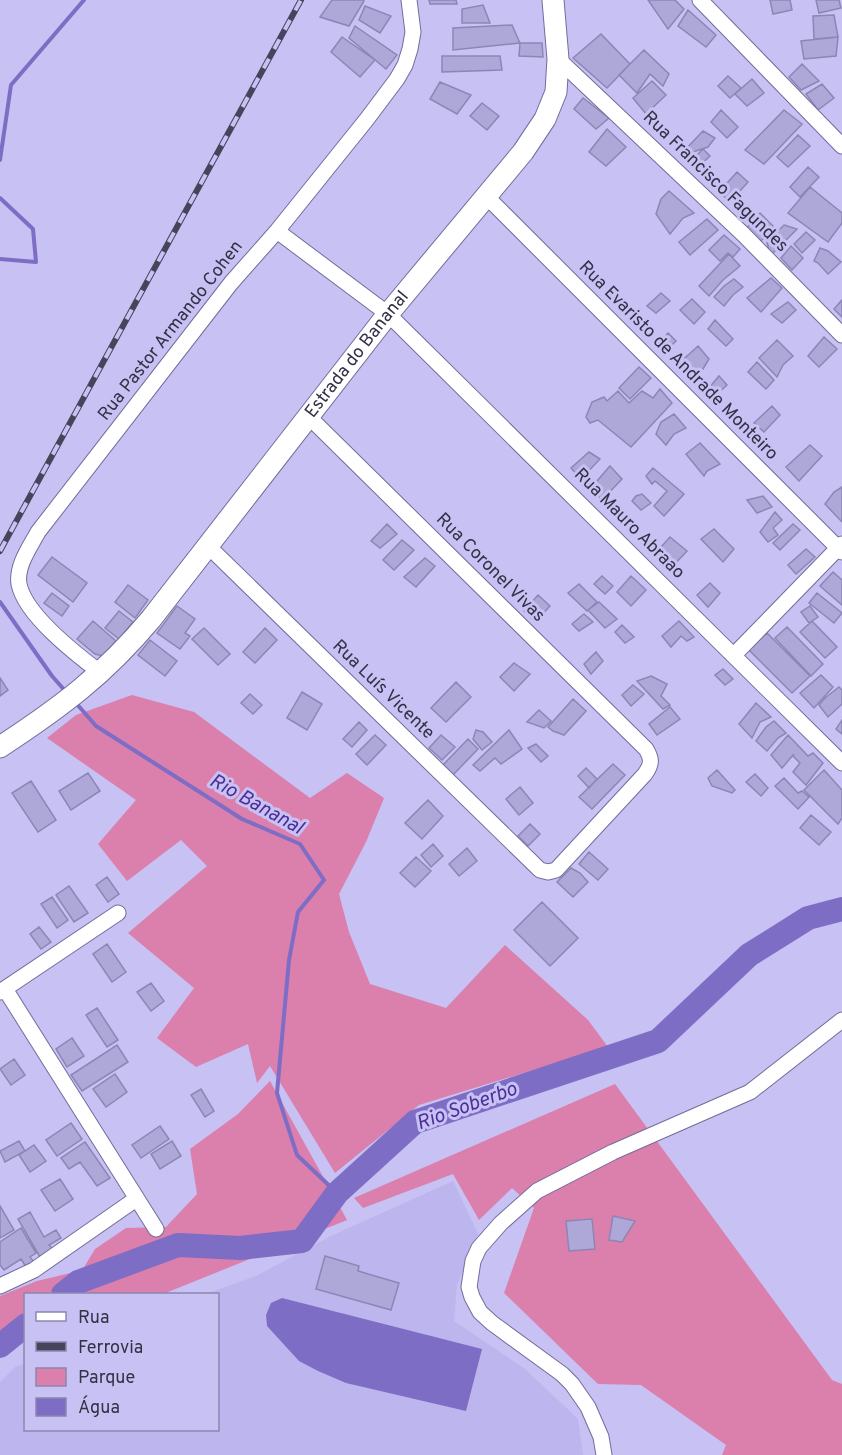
<svg xmlns="http://www.w3.org/2000/svg" width="842" height="1455" font-family="Overpass,sans-serif">
<style>
.built{fill:#bcb5ee}
.green{fill:#db7fac}
.water{fill:#7e6dc5}
.lines{fill:none;stroke-linecap:round;stroke-linejoin:round}
.stream{stroke:#7e6dc5;stroke-width:4}
.river{stroke:#7e6dc5;stroke-width:24}
.building{fill:#aea8d9;stroke:#8c86b5;stroke-width:1.5}
.minor-casing{stroke:#726c9a;stroke-width:17}
.secondary-casing{stroke:#726c9a;stroke-width:23}
.minor{stroke:#fff;stroke-width:15}
.secondary{stroke:#fff;stroke-width:21}
.rail-casing{stroke:#46435b;stroke-width:6}
.rail{stroke:#c7c1f4;stroke-width:4;stroke-dasharray:11;stroke-linecap:butt}
.labels{text-anchor:middle;dominant-baseline:central;stroke-width:6;stroke-linejoin:round;paint-order:stroke}
.street-label{font-size:18px;fill:#333145;stroke:#c7c1f4}
.water-label{font-size:20px;font-style:italic;fill:#4d2e98;stroke:#c7c1f4}
</style>
<rect width="100%" height="100%" fill="#c7c1f4"/>
<path class="built" d="M453,1181L478,1234L457,1285L454,1321L525,1369L578,1419L583,1455H0V1382L15,1367L25,1363L26,1430H218V1294H206L256,1276L331,1236Z"/>
<path class="green" d="M132,695L194,712L310,798L347,773L384,798L366,842L339,894L349,932L370,984L446,1008L505,945L588,1020L608,1047L419,1105L335,1173L270,1066L257,1083L248,1044L196,1067L157,1038L194,988L128,933L207,866L181,840L127,881L98,844L136,800L47,738L76,715Z
M270,1081L347,1220L163,1294H68L95,1249L126,1228L166,1227L197,1194L190,1149L238,1114Z
M615,1084L832,1380L842,1384V1455H722L726,1445L641,1385L598,1384L504,1293L534,1208L512,1188L479,1220L453,1174L363,1208L354,1198Z
M79,1271L48,1294H26L25,1312L0,1331V1296L37,1281Z"/>
<path class="water" d="M282,1298L482,1349L466,1411L346,1383L318,1371L299,1361L267,1326L266,1315L271,1303Z"/>
<g class="lines">
<path class="stream" d="M0,160L11,85L84,0
M0,198L33,229L36,262L0,259
M0,602L52,676L67,693
M76,703L96,726L242,819L300,844L324,880L298,912L289,960L277,1093L297,1155L337,1193"/>
<path class="river" d="M63,1294L78,1282L178,1245L240,1248L302,1241L337,1193L415,1122L658,1041L749,955L808,918L842,909
M0,1346L26,1325"/>
</g>
<path class="building" d="M332,0H363L364,1L349,26L320,17Z
M429,0H456L457,4H430Z
M648,0H675L684,9L668,29Z
M770,0H790L792,10L773,14Z
M816,0H839L841,8L819,13Z
M483,5L490,23H462V9Z
M365,6L391,16L380,33L359,20Z
M688,10L716,35L706,47L678,26Z
M834,15L838,37L814,39L813,16Z
M512,25L520,43L453,50V28Z
M355,26L397,55L386,69L349,38Z
M601,34L630,64L607,88L573,58Z
M342,37L375,60L360,77L331,52Z
M838,37L836,56L804,59L801,41Z
M520,43H542L543,57L519,56Z
M644,50L669,74L663,86L650,74L637,93L619,75Z
M442,56H500L502,70L442,72Z
M802,64L819,81L801,90L789,77Z
M728,76L741,88L730,98L718,86Z
M752,79L764,93L747,106L735,94Z
M652,81L666,95L646,114L633,98Z
M440,82L471,95L457,114L430,99Z
M822,84L834,98L818,110L806,94Z
M583,98L609,118L596,129L574,109Z
M482,103L499,116L487,130L470,116Z
M721,110L738,127L727,138L711,122Z
M784,110L802,124L764,164L745,150Z
M607,129L626,147L606,166L589,152Z
M703,131L715,138L708,147L690,153L686,149Z
M798,135L810,146L788,167L777,157Z
M686,149L695,157L703,149L710,156L695,170L680,154Z
M808,167L819,177L800,197L790,187Z
M737,172L748,182L730,202L719,192Z
M810,187L842,213V223L828,242L788,213Z
M669,191L694,213L683,218L670,234L656,214L661,199Z
M760,213L774,227L760,242L746,229Z
M707,219L718,230L690,255L679,242Z
M784,225L797,229L770,256L767,242Z
M806,232L815,240L802,253L794,244Z
M724,235L740,249L733,257L728,253L720,261L709,250Z
M791,246L803,258L792,270L781,258Z
M820,248L828,251L841,262L828,274L818,263L814,261Z
M729,254L740,266L723,280L709,296L699,286Z
M771,278L782,288L761,312L747,298Z
M734,279L743,287L733,295L724,306L714,297L724,286Z
M661,293L670,301L656,313L647,306Z
M692,299L705,312L694,324L680,310Z
M842,300V317L834,309Z
M788,302L796,310L782,323L771,314Z
M715,320L733,339L726,346L708,329Z
M668,333L676,341L668,349L660,342Z
M824,337L837,349L819,367L808,356Z
M777,340L793,356L783,365L777,377L759,358Z
M698,346L709,359L694,384L676,366Z
M757,362L774,380L766,389L748,372Z
M639,367L651,378L630,399L619,388Z
M719,376L727,385L716,395L709,388Z
M660,389L672,403L631,447L598,420L590,423L586,417L592,402L604,397L607,401L618,391L629,403L642,391L653,398Z
M772,406L780,415L764,432L754,423Z
M674,414L686,428L674,434L666,445L656,434L661,422Z
M700,443L720,464L707,471L704,476L686,454Z
M810,445L822,456L799,481L786,467Z
M589,452L600,459L581,479L571,468Z
M610,466L622,479L602,500L591,488Z
M653,468L684,494L664,516L654,506L667,491L655,481L652,484L646,476Z
M842,487V522L825,504L834,492Z
M642,494L651,503L641,510L632,501L636,496Z
M763,496L772,507L757,513L747,500Z
M775,512L782,520L773,528L778,535L768,542L760,532Z
M387,524L397,534L380,548L371,541Z
M793,524L800,530L780,550L773,543Z
M714,529L734,549L723,562L701,539Z
M670,537L687,551L670,569L654,555Z
M402,540L414,550L394,570L383,560Z
M806,549L815,557L796,574L788,565Z
M52,557L87,583L73,602L38,575Z
M425,558L435,566L416,587L404,577Z
M833,572L842,580V605L820,586Z
M602,576L613,586L605,594L594,584Z
M631,576L646,590L631,606L617,592Z
M710,583L720,593L708,607L697,595Z
M579,584L597,602L587,611L568,593Z
M128,585L148,600L135,618L115,602Z
M52,593L69,606L62,616L44,603Z
M817,593L842,613L834,623L809,603Z
M538,595L550,606L535,622L524,611Z
M599,602L617,619L605,628L588,610Z
M177,606L195,619L185,633L190,636L180,649L157,633Z
M810,606L818,617L809,623L801,612Z
M119,611L133,622L119,639L105,628Z
M584,614L593,622L579,631L572,624Z
M93,621L116,641L103,656L95,654L77,639Z
M679,621L694,637L687,641L681,636L671,647L662,636Z
M812,621L837,647L825,658L800,632Z
M622,625L634,637L625,643L615,632Z
M787,627L823,664L811,676L775,638Z
M204,628L230,654L218,665L192,639Z
M265,628L277,640L255,663L243,652Z
M767,633L810,676L792,693L749,650Z
M150,640L177,661L165,676L138,655Z
M596,652L603,661L591,674L584,664Z
M514,663L530,674L514,691L500,677Z
M723,669L733,679L725,685L715,675Z
M821,675L833,687L814,708L800,693Z
M651,676L667,684L661,696L670,705L663,709L637,681Z
M0,678L8,690L0,696Z
M456,682L471,697L446,722L431,708Z
M633,685L644,694L631,706L622,695Z
M839,687L842,690V704L828,717L819,705L825,698Z
M302,692L322,704L307,730L287,718Z
M250,694L262,705L253,714L241,703Z
M573,699L586,711L564,735L553,731L548,727Z
M756,703L771,717L760,722L752,738L739,724Z
M670,707L680,719L657,735L649,724Z
M539,710L551,721L544,728L527,722Z
M842,720V734L836,729Z
M774,721L786,733L778,738L767,751L756,741L766,727Z
M359,722L367,730L352,747L343,739Z
M476,730L483,732L492,742L482,750L473,739Z
M509,730L522,749L501,764L495,758L480,771L473,765Z
M375,735L386,745L367,765L356,754Z
M441,735L455,747L442,760L429,748Z
M788,735L808,756L813,753L823,763L806,785L793,772L800,763L793,756L794,754L782,768L771,755Z
M468,739L478,749L452,776L442,766Z
M536,744L548,756L541,762L528,748Z
M613,764L625,775L592,809L579,797Z
M586,768L597,779L589,788L578,776Z
M717,770L735,790L732,793L712,786L708,778Z
M824,770L842,790V818L838,824L804,790Z
M88,773L100,791L71,810L59,791Z
M755,774L768,788L761,796L746,782Z
M784,778L798,793L802,791L809,797L798,809L775,786Z
M31,781L56,820L38,832L12,793Z
M520,787L533,803L519,815L506,799Z
M428,800L443,816L422,839L405,823Z
M811,815L831,832L819,845L800,828Z
M530,824L540,834L528,846L518,836Z
M433,844L443,856L431,867L421,855Z
M467,848L477,861L459,876L449,864Z
M589,852L608,869L598,880L579,864Z
M416,857L431,871L415,887L400,873Z
M571,868L580,873L588,882L573,897L557,882Z
M107,877L119,894L108,902L96,885Z
M69,886L88,913L74,922L56,895Z
M52,897L68,920L57,928L41,904Z
M542,902L578,938L550,966L514,930Z
M39,927L51,942L41,949L30,934Z
M107,944L126,972L112,982L93,954Z
M151,983L164,1001L151,1011L137,992Z
M97,1008L118,1040L107,1047L86,1015Z
M72,1038L84,1056L67,1067L56,1049Z
M117,1045L128,1062L82,1091L71,1075Z
M14,1059L25,1075L11,1085L0,1069Z
M115,1074L127,1092L106,1107L93,1089Z
M201,1089L214,1111L205,1117L191,1095Z
M71,1123L82,1139L57,1156L46,1140Z
M160,1126L169,1139L141,1158L132,1145Z
M19,1141L25,1151L5,1162L0,1151Z
M172,1141L181,1156L160,1169L151,1154Z
M85,1142L110,1178L97,1186L80,1162L69,1169L61,1158Z
M34,1145L46,1161L30,1172L19,1155Z
M60,1179L73,1199L55,1211L41,1190Z
M0,1206L14,1230L0,1238Z
M30,1212L44,1237L56,1230L61,1238L49,1245L54,1250L40,1257L18,1219Z
M613,1216L635,1221L622,1242L609,1240Z
M592,1219L595,1249L569,1251L566,1221Z
M21,1228L36,1253L30,1257L34,1262L26,1267L21,1259L4,1270L0,1265V1242Z
M325,1256L359,1266L358,1271L399,1283L391,1310L316,1289Z"/>
<g class="lines">
<g class="minor-casing">
<path id="minor" d="M700,0L842,146
M558,59L744,235L842,335
M487,197L842,552
M277,231L388,314L842,763
M207,545L540,870L548,872L556,870L645,774C652,764 652,759 646,749L307,415
M734,655L842,544
M101,673C77,655 25,615 19,584C16,566 30,547 38,532L231,283L277,231L367,119L397,79L405,65L410,49L413,32L409,0
M5,989L156,1229
M0,992L118,913
M0,1286L34,1270L136,1199
M604,1455L601,1437L588,1407L572,1384L562,1374L492,1323L480,1312L472,1297L469,1287L473,1261L479,1248L501,1223L537,1191L613,1152L750,1092L842,1020"/>
</g>
<g class="secondary-casing">
<g id="secondary">
<path id="s1" d="M0,747C61,707 104,675 151,619L388,314L523,152L545,119L556,92L558,59L553,0"/>
</g>
</g>
<use href="#minor" class="minor"/>
<use href="#secondary" class="secondary"/>
<g class="rail-casing">
<path id="rail" d="M0,551L301,0"/>
</g>
<use href="#rail" class="rail"/>
</g>
<g class="labels">
<g class="street-label">
<text transform="translate(715 182) rotate(44)">Rua Francisco Fagundes</text>
<text transform="translate(171 331) rotate(-52)">Rua Pastor Armando Cohen</text>
<text stroke="none"><textPath href="#s1" startOffset="534">Estrada do Bananal</textPath></text>
<text transform="translate(678 361) rotate(45)">Rua Evaristo de Andrade Monteiro</text>
<text transform="translate(629 524) rotate(45)">Rua Mauro Abraao</text>
<text transform="translate(490 568) rotate(45)">Rua Coronel Vivas</text>
<text transform="translate(383 690) rotate(44)">Rua Luís Vicente</text>
</g>
<g class="water-label">
<text transform="translate(256 805) rotate(29)">Rio Bananal</text>
<text transform="translate(467 1107) rotate(-20)">Rio Soberbo</text>
</g>
</g>
<rect x="24" y="1293" width="195" height="138" fill="#c7c1f4" stroke="#8c87ae" stroke-width="1.5"/>
<rect x="36" y="1312" width="30" height="9" fill="#ffffff" stroke="#8c87ae" stroke-width="1.5"/>
<text x="78" y="1323" font-size="18" fill="#333145">Rua</text>
<rect x="36" y="1342" width="30" height="9" fill="#46435b" stroke="#8c87ae" stroke-width="1.5"/>
<text x="78" y="1353" font-size="18" fill="#333145">Ferrovia</text>
<rect x="36" y="1368" width="30" height="18" fill="#db7fac" stroke="#8c87ae" stroke-width="1.5"/>
<text x="78" y="1383" font-size="18" fill="#333145">Parque</text>
<rect x="36" y="1398" width="30" height="18" fill="#7e6dc5" stroke="#8c87ae" stroke-width="1.5"/>
<text x="78" y="1413" font-size="18" fill="#333145">Água</text>
</svg>
